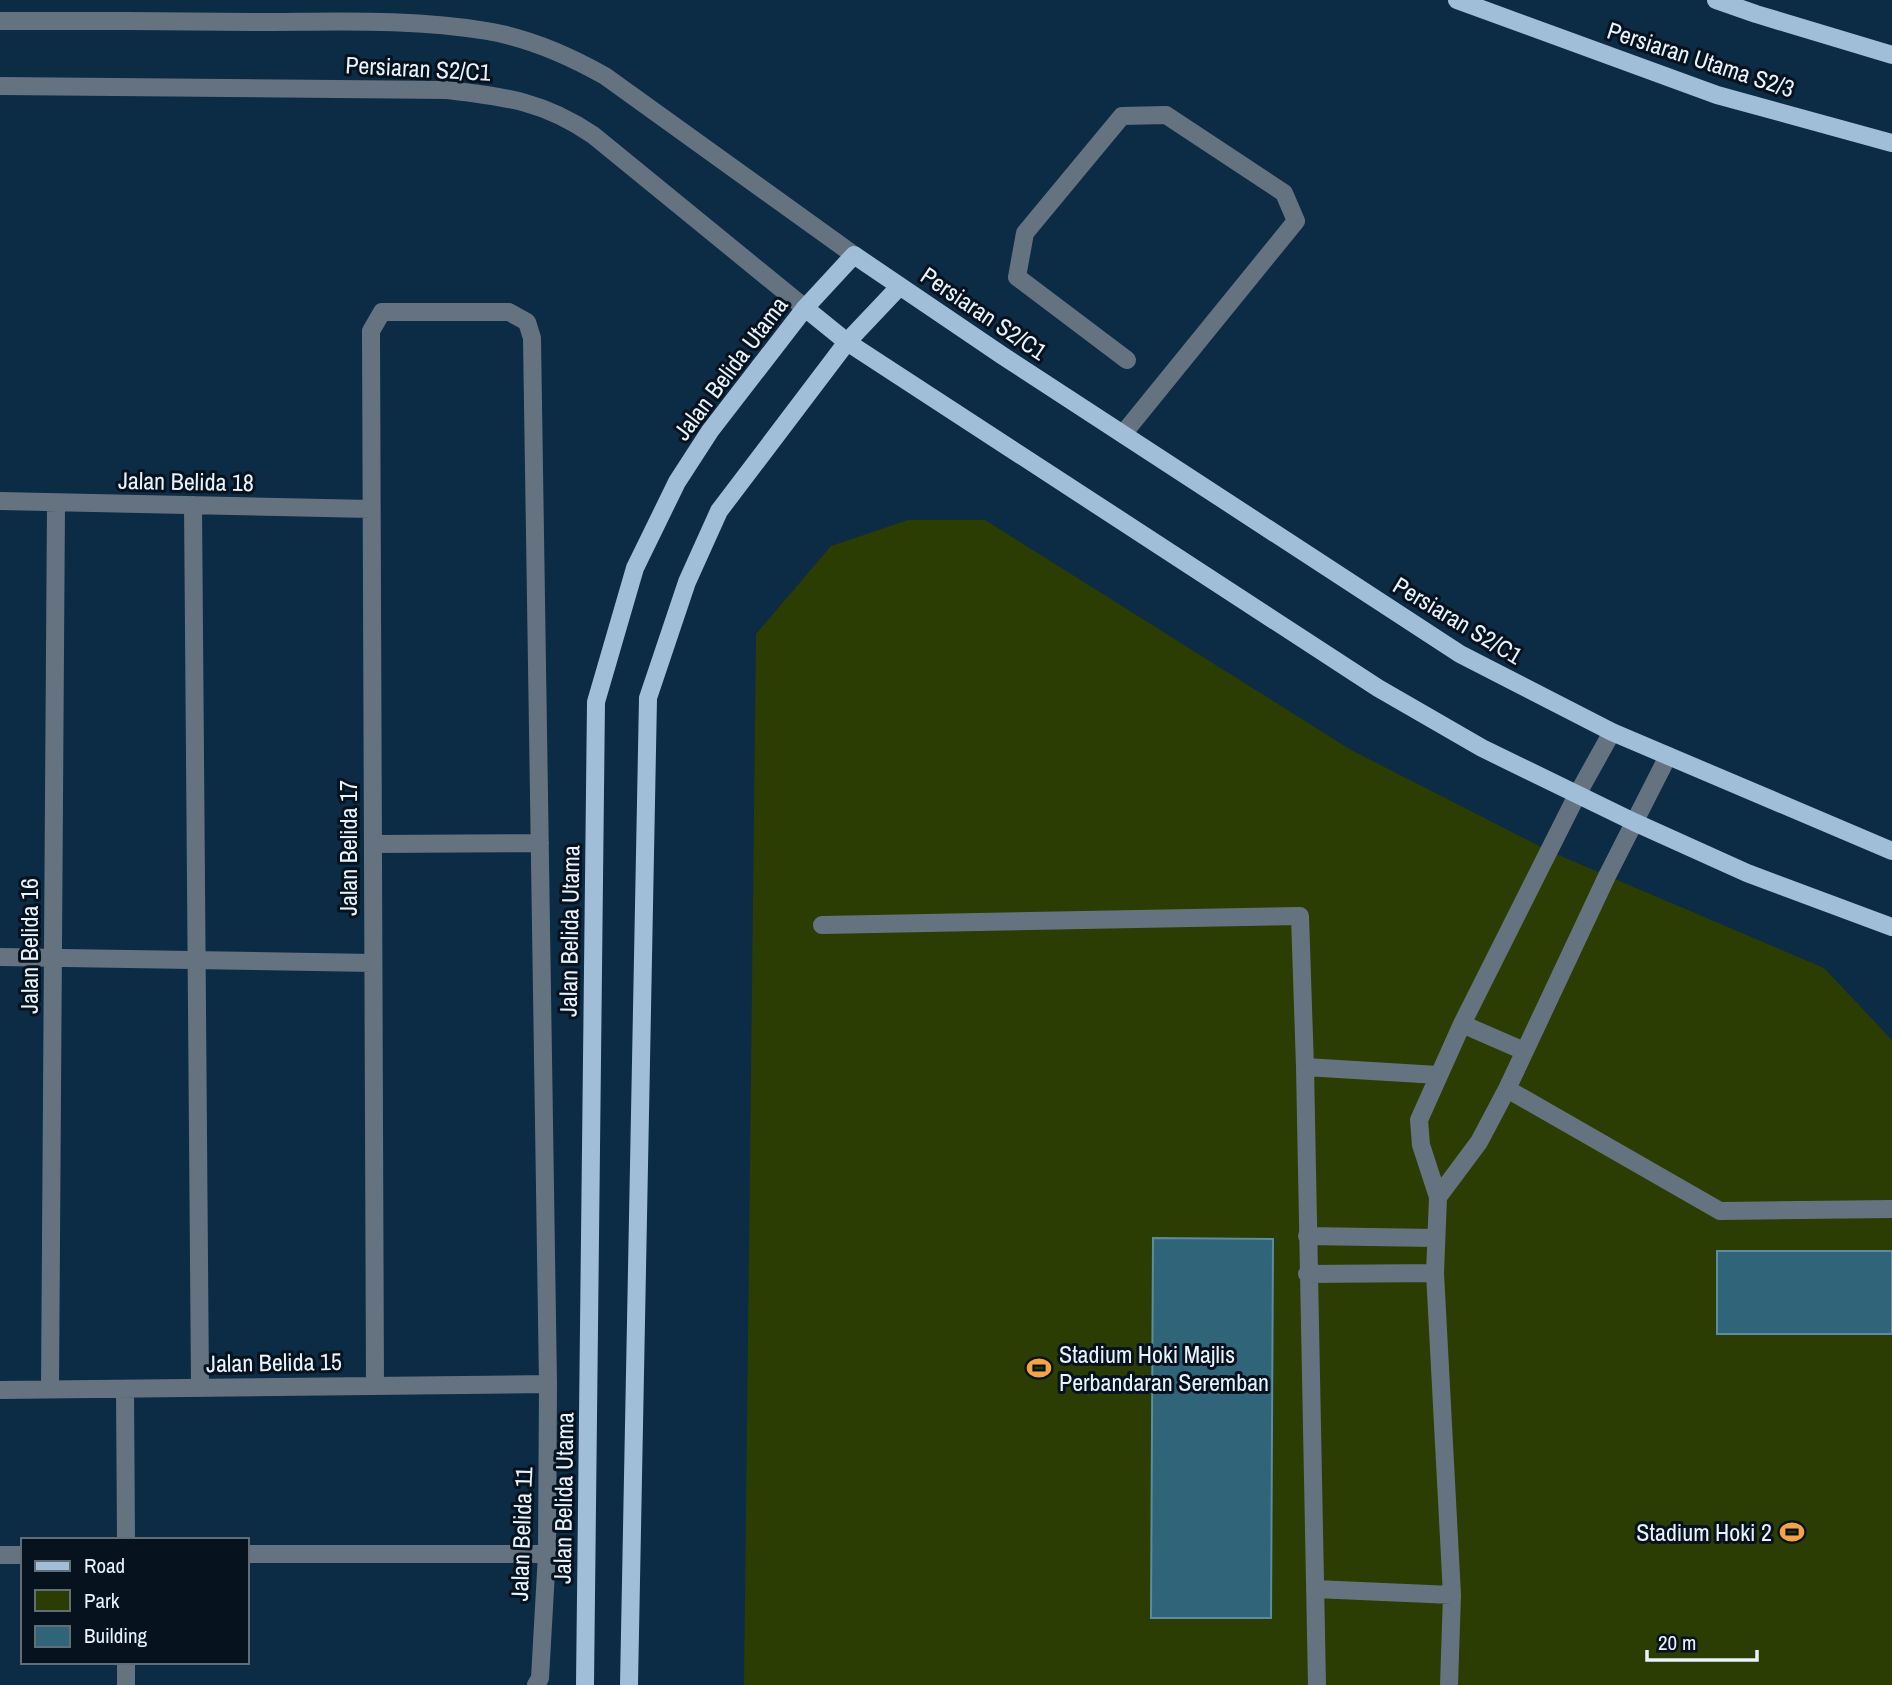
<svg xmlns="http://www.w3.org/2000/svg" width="1892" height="1685" font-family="'Archivo Narrow',sans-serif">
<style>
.green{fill:#2b3d03}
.building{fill:#306479;stroke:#5d8b9f;stroke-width:2}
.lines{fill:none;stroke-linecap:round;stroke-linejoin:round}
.minor{stroke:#657380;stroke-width:18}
.major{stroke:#a1bed9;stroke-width:18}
.labels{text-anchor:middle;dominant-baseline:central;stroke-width:6;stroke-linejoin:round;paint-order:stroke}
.street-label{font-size:24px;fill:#e9f3fd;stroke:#06131e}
.poi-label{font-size:24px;fill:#e9f3fd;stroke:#06131e;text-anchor:start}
</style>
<rect width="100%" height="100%" fill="#0c2b44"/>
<path class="green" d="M908,520H985L1351,750L1549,851L1824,968L1892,1040V1685H744L756,634L831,546Z"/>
<path class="building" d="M1153,1238L1273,1239L1271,1618H1151Z
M1717,1251H1892V1334H1717Z"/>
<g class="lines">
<path class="minor" d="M0,21C85,21 169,21 254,22C331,22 411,18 487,31C529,38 568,55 605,76L854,255
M0,86L447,90C506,97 543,101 593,135L805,308
M1123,434L1296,221L1284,193L1166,115L1122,116L1025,233L1017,277L1127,360
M0,501L371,509
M193,505L200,1387
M373,844L540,843
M822,925L1300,916L1305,1067
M0,957L373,963
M1462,1024L1524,1051
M1507,1089L1720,1211L1892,1209
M1438,1197L1479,1142L1507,1089L1607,876L1668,756
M1307,1236L1435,1238
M1307,1274L1435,1273
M375,1386L371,331L382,312H509L527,322L532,338L548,1384L547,1554L540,1678L536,1685
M50,1389L56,503
M125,1389L126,1540
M0,1390L548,1384
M247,1554H547
M0,1555H23
M1315,1589L1452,1595
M126,1662V1685
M1317,1685L1305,1067L1438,1075
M1449,1685L1452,1595L1435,1273L1438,1197L1421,1145L1419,1120L1462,1024L1577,795L1612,732"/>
<path class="major" d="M1457,0L1717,95L1892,143
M1716,0L1756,14L1892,55
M805,308L847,342L1378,688L1482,748L1634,822L1747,873L1892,927
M585,1685L596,702L635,568L677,482L710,431L805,308L854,255L1003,356L1460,654L1612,732L1892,851
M629,1685L648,698L687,582L719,511L847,342L900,286"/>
</g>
<defs>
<g id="stadium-bare" transform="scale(1.89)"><path d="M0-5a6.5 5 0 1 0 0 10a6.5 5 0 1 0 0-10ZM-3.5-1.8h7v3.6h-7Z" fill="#f5a345" stroke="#06131e" stroke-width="2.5" paint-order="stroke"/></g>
</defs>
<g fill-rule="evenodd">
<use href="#stadium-bare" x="1039" y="1368"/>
<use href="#stadium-bare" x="1792" y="1532"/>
</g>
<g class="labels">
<g class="street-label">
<text transform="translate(1701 59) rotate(18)">Persiaran Utama S2/3</text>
<text transform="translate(418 68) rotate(3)">Persiaran S2/C1</text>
<text transform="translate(984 313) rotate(34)">Persiaran S2/C1</text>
<text transform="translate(730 368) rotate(-53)">Jalan Belida Utama</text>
<text transform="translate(186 481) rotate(1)">Jalan Belida 18</text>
<text transform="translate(1458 620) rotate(31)">Persiaran S2/C1</text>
<text transform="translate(348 848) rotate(-90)">Jalan Belida 17</text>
<text transform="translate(569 931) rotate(-89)">Jalan Belida Utama</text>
<text transform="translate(29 946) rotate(-90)">Jalan Belida 16</text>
<text transform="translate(274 1362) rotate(-1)">Jalan Belida 15</text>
<text transform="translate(563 1498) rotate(-89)">Jalan Belida Utama</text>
<text transform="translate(521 1534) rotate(-88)">Jalan Belida 11</text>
</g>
<g class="poi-label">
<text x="1059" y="1354">Stadium Hoki Majlis<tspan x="1059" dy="28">Perbandaran Seremban</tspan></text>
<text x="1772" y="1532" text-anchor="end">Stadium Hoki 2</text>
</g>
</g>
<rect x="21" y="1538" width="228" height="126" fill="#06131e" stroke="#616d77" stroke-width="2"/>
<rect x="35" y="1561" width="35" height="10" fill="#a1bed9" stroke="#616d77" stroke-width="2"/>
<text x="84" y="1573" font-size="21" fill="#e9f3fd">Road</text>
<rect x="35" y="1590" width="35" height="21" fill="#2b3d03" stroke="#616d77" stroke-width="2"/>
<text x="84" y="1608" font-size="21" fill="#e9f3fd">Park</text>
<rect x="35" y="1626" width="35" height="21" fill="#306479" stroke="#616d77" stroke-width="2"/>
<text x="84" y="1643" font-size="21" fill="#e9f3fd">Building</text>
<path d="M1647 1650v10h110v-10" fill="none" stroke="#e9f3fd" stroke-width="3.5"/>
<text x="1658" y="1650" font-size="21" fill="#e9f3fd" stroke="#06131e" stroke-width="5" paint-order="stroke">20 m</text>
</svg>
